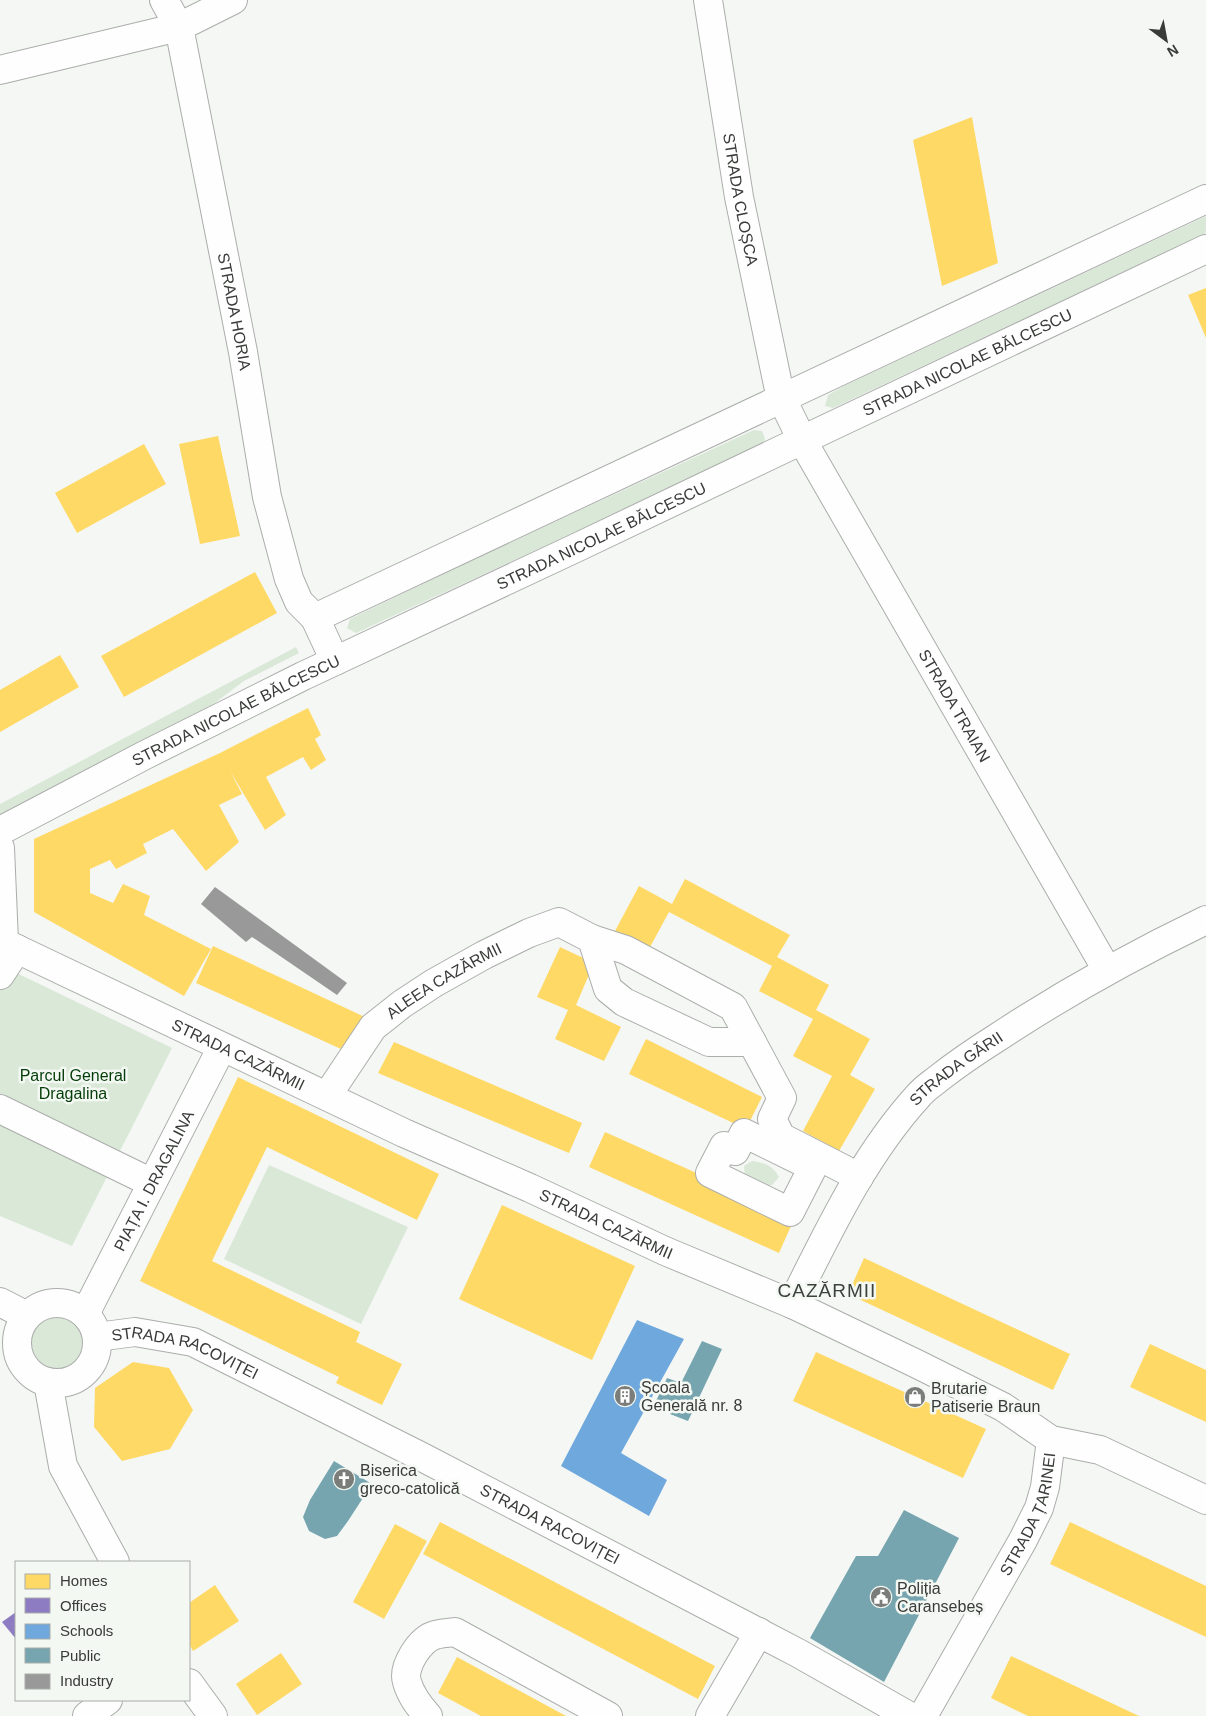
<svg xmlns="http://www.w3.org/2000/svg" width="1206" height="1716" font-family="Arial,sans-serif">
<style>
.green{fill:#dae8d8}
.homes{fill:#ffd966}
.offices{fill:#8e7cc3}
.schools{fill:#6fa8dc}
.public{fill:#76a5af}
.industry{fill:#999}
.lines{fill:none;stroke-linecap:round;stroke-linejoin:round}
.minor-casing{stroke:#abadab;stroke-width:30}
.major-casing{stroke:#abadab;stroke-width:30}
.minor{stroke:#fdfefd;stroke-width:28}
.major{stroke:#fdfefd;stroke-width:28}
.labels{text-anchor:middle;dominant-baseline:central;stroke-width:5;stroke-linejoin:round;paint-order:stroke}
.street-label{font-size:16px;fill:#393b39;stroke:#f3f8f3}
.park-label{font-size:16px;fill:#043c08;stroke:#f3f8f3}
.poi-label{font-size:16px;fill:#393b39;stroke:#f3f8f3;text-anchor:start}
.quarter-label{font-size:19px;letter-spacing:1px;fill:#3d413d;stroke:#f3f8f3}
</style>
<rect width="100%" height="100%" fill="#f4f7f4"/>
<path class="green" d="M1206,216V233L833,408L825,406L828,395L846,385Z
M754,430L762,431L765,439L762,446L356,633L347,628L350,619L485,554Z
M296,647L299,653L244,681L212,705L0,814V804Z
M0,965L172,1048L72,1246L0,1216Z
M752,1161C765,1163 772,1165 779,1177L772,1185L761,1186L745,1178L744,1166Z
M269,1165L408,1227L361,1324L224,1259Z
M27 1343a29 29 0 1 1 58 0a29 29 0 1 1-58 0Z"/>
<path class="homes" d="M972,117L998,263L942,286L913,140Z
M1206,288V338L1188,295Z
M218,436L240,536L200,544L179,444Z
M144,444L166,484L77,533L55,493Z
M255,572L277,613L124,697L101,656Z
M60,655L79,687L0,732V690Z
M308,708L321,735L315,739L326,760L311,770L303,757L266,777L286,815L265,830L230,771L242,794L219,805L239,842L206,871L173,829L143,844L147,853L116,869L110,860L90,869V893L113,903L123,884L150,896L144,915L211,949L184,996L34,912V839L220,753Z
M685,879L790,935L777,957L829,985L816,1010L870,1039L850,1075L875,1089L839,1151L803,1131L832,1076L793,1056L813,1019L759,991L772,966L669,912L649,949L615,931L639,886L672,904Z
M213,946L367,1018L352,1054L196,983Z
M560,947L594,963L576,1005L621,1027L604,1061L555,1039L568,1010L537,997Z
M646,1039L762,1097L746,1129L629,1074Z
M394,1042L582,1123L569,1153L378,1073Z
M238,1077L439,1174L417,1220L267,1147L212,1261L360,1332L356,1342L402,1364L382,1405L336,1383L339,1377L140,1281Z
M605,1132L795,1217L779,1253L589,1167Z
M502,1205L635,1266L592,1360L459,1299Z
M864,1258L1070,1354L1053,1390L848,1294Z
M1150,1344L1206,1370V1422L1130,1387Z
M816,1352L986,1429L963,1478L793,1401Z
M133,1362L169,1368L193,1410L170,1449L122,1461L94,1427L95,1388Z
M440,1522L715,1666L698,1699L423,1554Z
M1070,1522L1206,1586V1637L1050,1564Z
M395,1524L427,1541L384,1619L353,1602Z
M215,1585L239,1621L193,1651L189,1644V1603Z
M281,1653L302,1684L257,1715L236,1684Z
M1011,1656L1139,1716H1028L991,1698Z
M457,1657L566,1716H481L438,1693Z"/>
<path class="offices" d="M16,1612V1639L2,1622Z"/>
<path class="schools" d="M637,1320L684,1339L621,1453L667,1480L649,1516L561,1466Z"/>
<path class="public" d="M702,1341L722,1349L688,1421L670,1414L673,1408L656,1401L667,1378L681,1383Z
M334,1461L372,1484L348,1521L337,1536L325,1539L309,1531L303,1517L310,1500Z
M904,1510L959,1538L884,1682L810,1638L856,1556H878Z"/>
<path class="industry" d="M215,887L347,983L337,995L252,937L246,942L201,904Z"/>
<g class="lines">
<g class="minor-casing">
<g id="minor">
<path d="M164,0L179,27L233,0"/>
<path id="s1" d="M708,0L739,197L778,385L782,399L802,440L1107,970"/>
<path d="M0,848L4,942"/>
<path d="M592,939L608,989L624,1002L709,1042H752"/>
<path id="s2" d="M0,941L404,1133L530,1188L665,1251L792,1304L917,1364L1003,1407L1051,1440L1100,1450L1206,1500"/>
<path d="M0,975L17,949"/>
<path id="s3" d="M327,1096L373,1027L402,1004L434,983L484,955L529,933L559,922L592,939L626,950L733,1007L782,1098L772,1119L781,1137L859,1177"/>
<path d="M0,1109L152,1183"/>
<path d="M744,1133L813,1167L790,1212L710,1173L724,1146L735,1151Z"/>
<path d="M0,1302L27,1316"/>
<circle cx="57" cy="1343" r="40"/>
<path id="s4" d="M792,1304C828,1232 864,1155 919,1095C925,1088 933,1083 939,1078C957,1064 976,1051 995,1039C1063,994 1133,955 1206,920"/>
<path id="s5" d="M85,1314L222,1047"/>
<path id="s6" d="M97,1337L135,1332L193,1342L422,1457L798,1653L909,1716"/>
<path d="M48,1382L63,1466L115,1562"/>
<path d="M189,1683L213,1716"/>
<path d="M87,1716L108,1700"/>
<path d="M428,1716C419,1706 411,1696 407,1682C402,1667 420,1639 435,1635C441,1633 449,1633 455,1632L608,1716"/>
<path d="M710,1716L759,1632"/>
<path id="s7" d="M923,1716L1023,1540L1039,1508L1045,1487L1051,1440"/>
</g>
</g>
<g class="major-casing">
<g id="major">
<path id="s8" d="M0,70L179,27L243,352L267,497L289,579L299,602L315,618L335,661"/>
<path d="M315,618L1206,199"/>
<path id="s9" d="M0,831L145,755L303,676L580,546L779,451L1206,249"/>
</g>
</g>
<use href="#minor" class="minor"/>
<use href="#major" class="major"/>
</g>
<defs>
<g id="building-disc" transform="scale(1.125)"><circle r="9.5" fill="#7a7d7a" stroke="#f3f8f3"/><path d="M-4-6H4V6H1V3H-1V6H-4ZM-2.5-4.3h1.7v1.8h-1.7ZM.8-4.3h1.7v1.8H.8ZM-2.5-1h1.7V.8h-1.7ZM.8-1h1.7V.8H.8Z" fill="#fff"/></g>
<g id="shop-disc" transform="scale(1.125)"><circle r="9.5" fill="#7a7d7a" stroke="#f3f8f3"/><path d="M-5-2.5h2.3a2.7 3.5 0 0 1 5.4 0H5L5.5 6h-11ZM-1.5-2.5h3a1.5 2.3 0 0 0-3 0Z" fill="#fff"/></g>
<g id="church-disc" transform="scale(1.125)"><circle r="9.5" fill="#7a7d7a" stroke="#f3f8f3"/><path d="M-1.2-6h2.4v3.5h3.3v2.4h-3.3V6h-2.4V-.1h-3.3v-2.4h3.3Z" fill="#fff"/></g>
<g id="civic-disc" transform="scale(1.125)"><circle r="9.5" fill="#7a7d7a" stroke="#f3f8f3"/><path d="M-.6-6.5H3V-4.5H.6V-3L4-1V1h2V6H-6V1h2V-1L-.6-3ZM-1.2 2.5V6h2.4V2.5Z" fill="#fff"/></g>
</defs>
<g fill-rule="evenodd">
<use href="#building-disc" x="625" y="1396"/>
<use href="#shop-disc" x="915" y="1397"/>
<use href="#church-disc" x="344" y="1479"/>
<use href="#civic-disc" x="881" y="1597"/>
</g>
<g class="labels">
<g class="street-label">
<text stroke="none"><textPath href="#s1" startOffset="202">STRADA CLOȘCA</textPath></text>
<text stroke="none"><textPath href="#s8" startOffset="474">STRADA HORIA</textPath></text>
<text stroke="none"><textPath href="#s9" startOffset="1075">STRADA NICOLAE BĂLCESCU</textPath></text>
<text stroke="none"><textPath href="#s9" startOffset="670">STRADA NICOLAE BĂLCESCU</textPath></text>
<text stroke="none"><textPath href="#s1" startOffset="758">STRADA TRAIAN</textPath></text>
<text stroke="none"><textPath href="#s9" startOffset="265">STRADA NICOLAE BĂLCESCU</textPath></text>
<text stroke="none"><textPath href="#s3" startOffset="168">ALEEA CAZĂRMII</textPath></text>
<text stroke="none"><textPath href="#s2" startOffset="264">STRADA CAZĂRMII</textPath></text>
<text stroke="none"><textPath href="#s4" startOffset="291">STRADA GĂRII</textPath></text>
<text stroke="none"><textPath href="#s5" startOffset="150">PIAȚA I. DRAGALINA</textPath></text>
<text stroke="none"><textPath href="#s2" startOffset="669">STRADA CAZĂRMII</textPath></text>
<text stroke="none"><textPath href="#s6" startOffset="92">STRADA RACOVIȚEI</textPath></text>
<text stroke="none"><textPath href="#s7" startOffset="229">STRADA ȚARINEI</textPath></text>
<text stroke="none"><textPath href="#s6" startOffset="498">STRADA RACOVIȚEI</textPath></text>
</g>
<g class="park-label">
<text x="73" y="1075">Parcul General<tspan x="73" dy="18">Dragalina</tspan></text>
</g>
<g class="poi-label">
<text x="641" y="1387">Școala<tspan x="641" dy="18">Generală nr. 8</tspan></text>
<text x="931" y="1388">Brutarie<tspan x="931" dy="18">Patiserie Braun</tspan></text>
<text x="360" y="1470">Biserica<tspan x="360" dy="18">greco-catolică</tspan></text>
<text x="897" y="1588">Poliția<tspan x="897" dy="18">Caransebeș</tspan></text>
</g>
<g class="quarter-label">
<text x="827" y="1290">CAZĂRMII</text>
</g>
</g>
<rect x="15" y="1561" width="175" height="140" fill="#f3f8f3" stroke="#a9aca9"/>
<rect x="25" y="1574" width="25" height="15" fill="#ffd966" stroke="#a9aca9"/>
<text x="60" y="1586" font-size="15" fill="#393b39">Homes</text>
<rect x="25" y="1598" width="25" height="15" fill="#8e7cc3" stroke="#a9aca9"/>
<text x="60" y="1611" font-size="15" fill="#393b39">Offices</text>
<rect x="25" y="1624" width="25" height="15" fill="#6fa8dc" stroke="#a9aca9"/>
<text x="60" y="1636" font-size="15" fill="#393b39">Schools</text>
<rect x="25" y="1648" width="25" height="15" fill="#76a5af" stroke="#a9aca9"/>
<text x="60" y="1661" font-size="15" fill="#393b39">Public</text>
<rect x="25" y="1674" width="25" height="15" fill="#999999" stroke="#a9aca9"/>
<text x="60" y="1686" font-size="15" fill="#393b39">Industry</text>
<g transform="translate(1166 40) rotate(148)" stroke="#f3f8f3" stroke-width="4" paint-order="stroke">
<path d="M0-4L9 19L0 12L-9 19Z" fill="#393b39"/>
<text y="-8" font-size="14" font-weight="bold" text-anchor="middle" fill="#393b39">N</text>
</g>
</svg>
